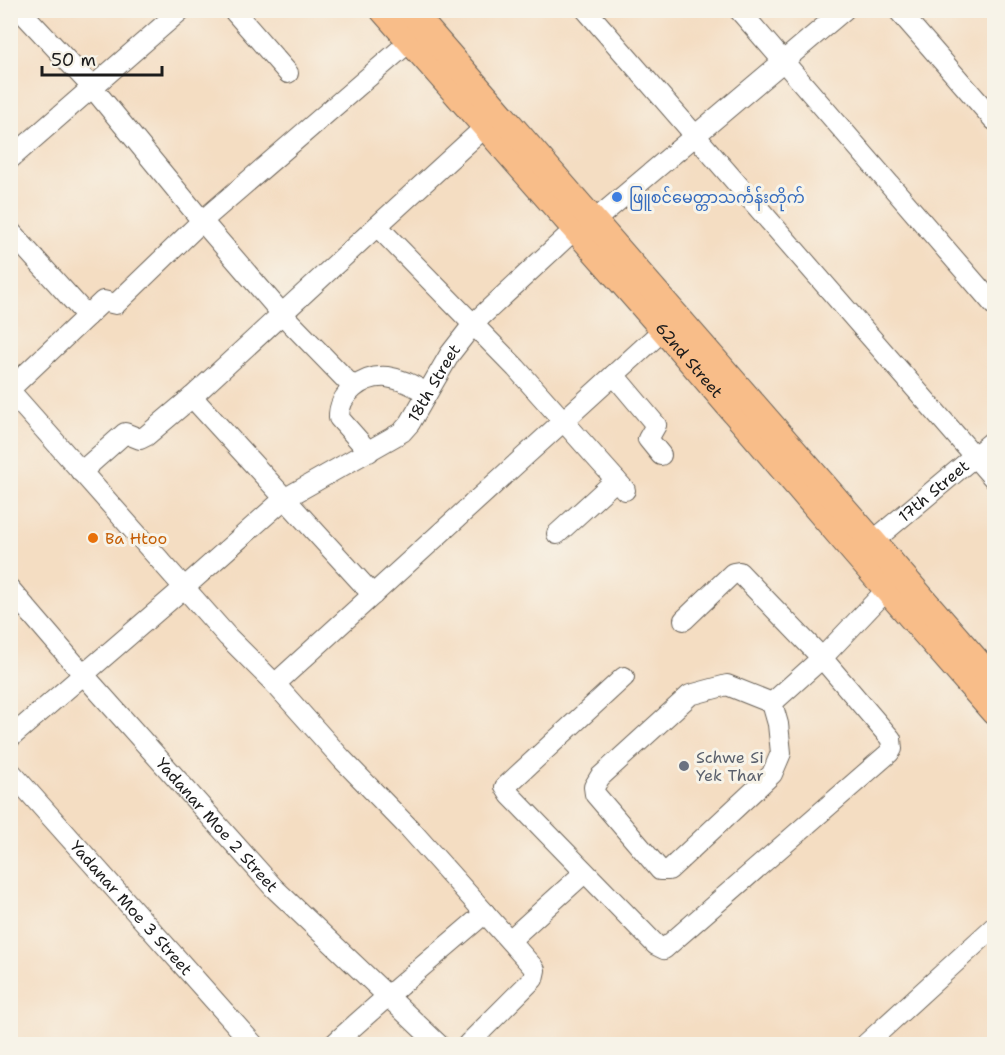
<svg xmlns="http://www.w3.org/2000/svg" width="1005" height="1055" font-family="'Shantell Sans','Noto Sans Myanmar',sans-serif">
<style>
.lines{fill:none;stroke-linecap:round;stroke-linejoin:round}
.minor-casing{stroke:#686056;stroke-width:22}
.major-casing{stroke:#686056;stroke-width:28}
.minor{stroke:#fff;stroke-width:20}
.major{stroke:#f8bd89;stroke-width:26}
.shop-dot{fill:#3f7fe0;stroke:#f7f3e8;stroke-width:2}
.food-dot{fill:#e8710a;stroke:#f7f3e8;stroke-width:2}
.worship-dot{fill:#6b7280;stroke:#f7f3e8;stroke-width:2}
.labels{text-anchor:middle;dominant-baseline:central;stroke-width:6;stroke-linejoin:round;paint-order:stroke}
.shop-label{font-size:16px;fill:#366cbe;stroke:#f7f3e8;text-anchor:start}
.street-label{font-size:16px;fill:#1c1c1c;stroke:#f7f3e8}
.food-label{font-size:16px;fill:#c56008;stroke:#f7f3e8;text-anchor:start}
.worship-label{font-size:16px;fill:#5b616d;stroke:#f7f3e8;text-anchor:start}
</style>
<rect width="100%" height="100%" fill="#f7f3e8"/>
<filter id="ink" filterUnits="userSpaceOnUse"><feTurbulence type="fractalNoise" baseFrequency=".0167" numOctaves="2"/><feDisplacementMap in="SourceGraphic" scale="12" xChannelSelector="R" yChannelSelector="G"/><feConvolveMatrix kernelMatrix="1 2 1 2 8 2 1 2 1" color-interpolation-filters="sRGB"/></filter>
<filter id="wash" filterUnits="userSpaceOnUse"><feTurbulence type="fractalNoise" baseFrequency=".008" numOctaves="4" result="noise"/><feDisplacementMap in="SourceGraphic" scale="24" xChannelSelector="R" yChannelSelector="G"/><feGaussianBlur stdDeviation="1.35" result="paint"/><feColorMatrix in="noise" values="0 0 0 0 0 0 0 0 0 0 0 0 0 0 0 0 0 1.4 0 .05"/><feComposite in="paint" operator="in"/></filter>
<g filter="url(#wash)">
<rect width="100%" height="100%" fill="#f4ddc2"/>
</g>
<g filter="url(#ink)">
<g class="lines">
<g class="minor-casing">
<g id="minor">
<path d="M20,10L92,87L202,221L283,315L353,387"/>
<path d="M233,10L288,73"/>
<path d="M586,10L994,479"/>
<path d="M739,10L994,305"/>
<path d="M898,10L994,120"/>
<path d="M10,159L181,10"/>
<path d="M377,226L496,117"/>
<path d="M10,231L87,316"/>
<path d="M614,375L656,425L648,439L661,455"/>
<path d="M10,389L103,301L116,304L202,221L409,42"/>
<path d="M10,391L228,637L275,684L342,759L410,829L533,967L535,970L533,979L468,1044"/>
<path d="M369,452L339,418C338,394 363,375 387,377C402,379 414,386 427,393"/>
<path d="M81,472L125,433L140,439L146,436L192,397"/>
<path d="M557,534L616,480"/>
<path id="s1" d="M872,542L994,440"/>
<path id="s2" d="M10,589L83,674L274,888L438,1044"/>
<path d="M373,595L192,397L377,226L516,368L625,490"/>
<path d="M624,677L505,787L510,795L656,945L664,949L889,753L892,749L891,739L822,658L739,572L733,573L684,620"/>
<path d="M275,684L673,321"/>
<path d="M727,685L772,703L778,724L781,753L772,774L669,870H660L595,794L594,787L600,777L690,695Z"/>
<path d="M772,703L822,658L897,579"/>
<path id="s3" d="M10,738L185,587L284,499L402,432L410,423L450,354L474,323L575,229L594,221L844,10"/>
<path id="s4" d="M10,771L253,1044"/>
<path d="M510,940L584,873"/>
<path d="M334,1044C383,999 434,957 485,913"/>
<path d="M866,1044L994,927"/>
</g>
</g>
<g class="major-casing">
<g id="major">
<path id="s5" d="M383,10L664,330L856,554L994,712"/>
<path d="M410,10L994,681"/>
</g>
</g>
<use href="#minor" class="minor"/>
<use href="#major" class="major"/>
</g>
</g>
<circle class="shop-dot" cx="617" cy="197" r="6"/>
<circle class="food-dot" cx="93" cy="538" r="6"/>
<circle class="worship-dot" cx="684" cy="766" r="6"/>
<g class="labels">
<g class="shop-label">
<text x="629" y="197">ဖြူစင်မေတ္တာသင်္ကန်းတိုက်</text>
</g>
<g class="street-label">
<text stroke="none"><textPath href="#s5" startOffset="465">62nd Street</textPath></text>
<text stroke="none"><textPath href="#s3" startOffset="558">18th Street</textPath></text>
<text stroke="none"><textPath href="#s1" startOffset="80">17th Street</textPath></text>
<text stroke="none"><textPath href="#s2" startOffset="314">Yadanar Moe 2 Street</textPath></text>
<text stroke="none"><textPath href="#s4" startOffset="183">Yadanar Moe 3 Street</textPath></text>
</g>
<g class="food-label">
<text x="105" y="538">Ba Htoo</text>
</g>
<g class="worship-label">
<text x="696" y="757">Schwe Si<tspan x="696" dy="18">Yek Thar</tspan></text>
</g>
</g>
<rect width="1005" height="1055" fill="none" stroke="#f7f3e8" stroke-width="36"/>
<path d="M42 66v9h120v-9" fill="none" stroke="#1c1c1c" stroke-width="3"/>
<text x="51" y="66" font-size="18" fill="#1c1c1c" stroke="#f7f3e8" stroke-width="4.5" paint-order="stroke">50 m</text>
</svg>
